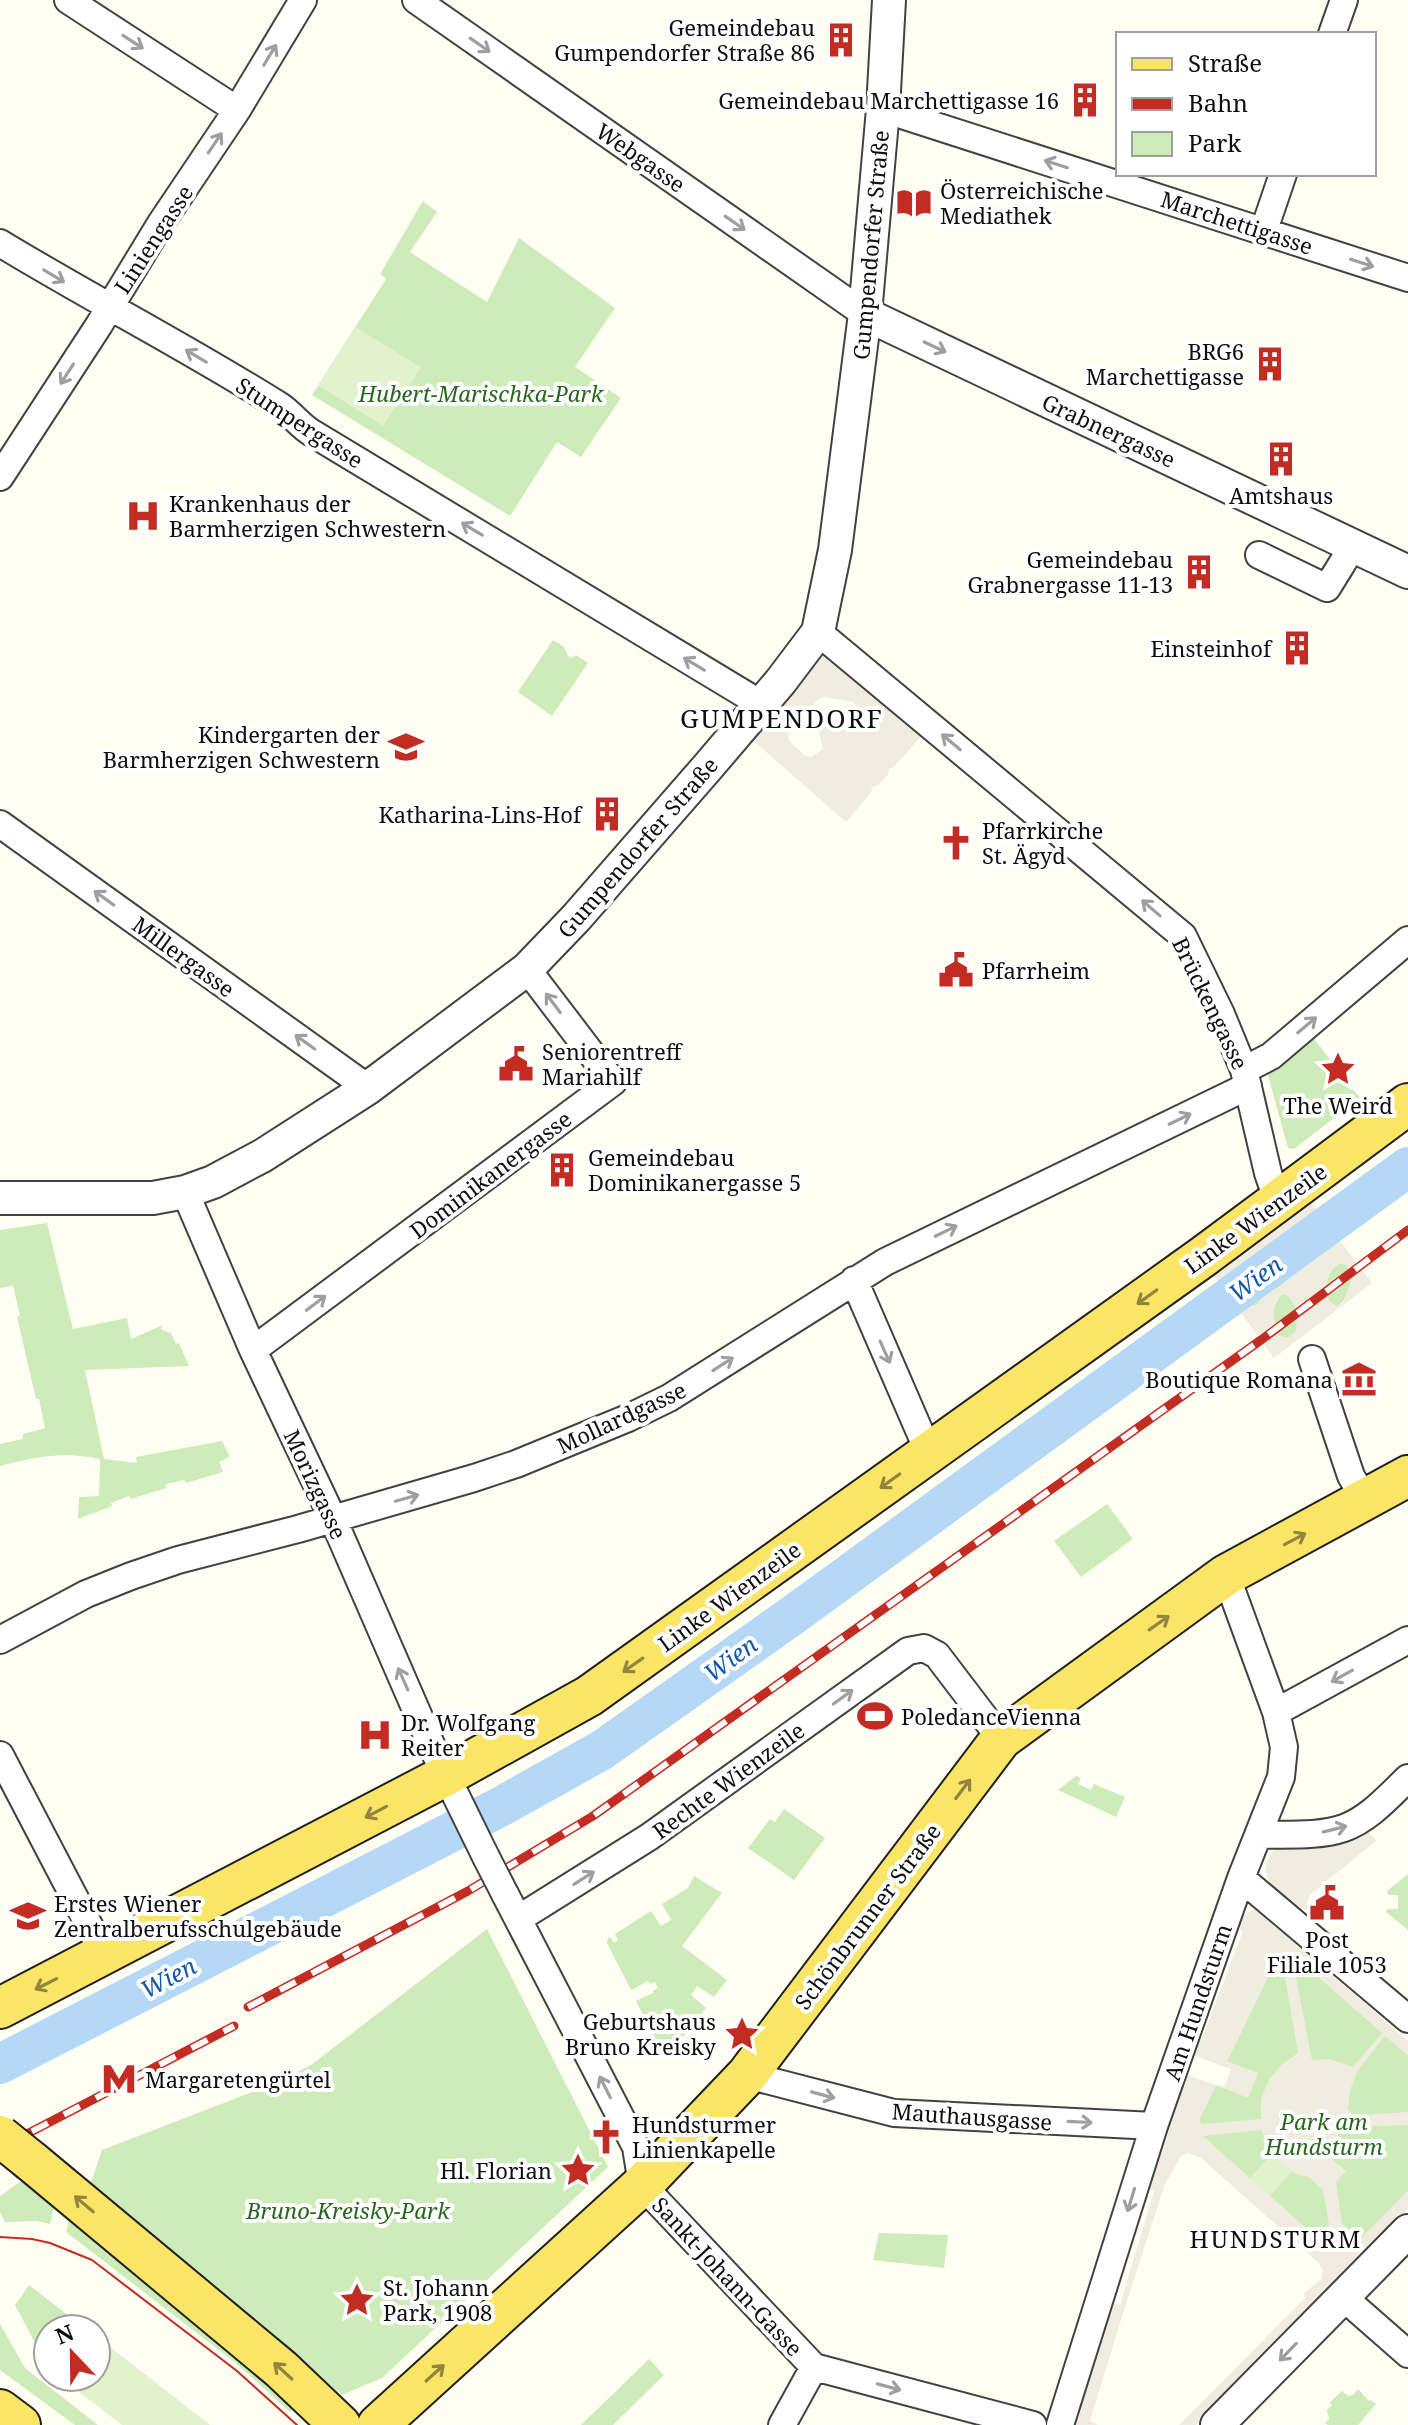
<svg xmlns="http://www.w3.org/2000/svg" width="1408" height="2425" font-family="'Noto Serif',serif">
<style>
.green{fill:#ceebba}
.pitch{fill:#e1f2cc}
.plaza{fill:#f0ede0;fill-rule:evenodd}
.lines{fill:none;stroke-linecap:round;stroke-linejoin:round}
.river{stroke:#b5d8f7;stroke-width:40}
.minor-casing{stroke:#424242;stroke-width:30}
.tertiary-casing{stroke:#424242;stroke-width:36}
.primary-casing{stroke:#202020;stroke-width:44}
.minor{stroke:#fff;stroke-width:26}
.tertiary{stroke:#fff;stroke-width:32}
.primary{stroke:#fbe566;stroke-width:40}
.tram{stroke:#c32c23;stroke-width:2}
.rail-casing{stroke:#c32c23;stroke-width:9}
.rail{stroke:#fff;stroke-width:6;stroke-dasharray:18;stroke-linecap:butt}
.minor-bridge-casing{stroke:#424242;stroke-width:30;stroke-linecap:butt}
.primary-bridge-casing{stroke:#202020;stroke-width:44;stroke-linecap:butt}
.minor-bridge{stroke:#fff;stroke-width:26}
.primary-bridge{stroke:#fbe566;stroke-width:40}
.oneway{stroke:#9f9f9f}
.oneway2{stroke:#91853f}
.labels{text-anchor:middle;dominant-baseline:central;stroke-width:8;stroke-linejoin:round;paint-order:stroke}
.poi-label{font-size:22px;fill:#0f0f0f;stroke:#fff;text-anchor:start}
.street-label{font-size:22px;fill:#0f0f0f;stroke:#fff}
.park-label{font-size:22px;font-style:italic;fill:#26691d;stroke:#fff}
.water-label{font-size:24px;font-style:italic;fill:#1558a5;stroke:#fff}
.neighbourhood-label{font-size:24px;letter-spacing:2px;fill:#0f0f0f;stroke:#fff}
.quarter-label{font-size:26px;letter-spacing:2px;fill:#0f0f0f;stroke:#fff}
</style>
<rect width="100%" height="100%" fill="#fffef2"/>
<path class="green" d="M423,201L437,212L410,252L487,302L519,238L615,308L575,367L621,398L581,457L557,442L510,516L312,395L386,279L380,274Z
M553,640L564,647L568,656L572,658L576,655L588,663L552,716L518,692Z
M1311,1035L1360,1098L1294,1149L1288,1148L1267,1072Z
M47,1223L73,1329L127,1318L131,1339L163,1325L161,1329L169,1333L170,1331L176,1344L179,1343L189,1366L85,1370L104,1459L137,1463L136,1457L222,1441L230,1457L219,1462L223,1472L186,1483L184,1480L166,1484V1488L131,1499L129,1496L111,1503L112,1506L78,1519L79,1497L99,1496L100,1459C64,1451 35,1457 0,1466V1444L23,1439V1434L45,1428L39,1399H36L17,1317L20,1315L13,1286L0,1288V1230Z
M1278,1245C1290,1257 1294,1278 1278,1288H1274C1262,1278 1260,1262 1267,1248Z
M1342,1262L1347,1265C1354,1279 1352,1299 1336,1306L1329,1301C1324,1287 1326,1268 1342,1262Z
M1241,1264C1257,1270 1262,1285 1262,1301L1256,1306C1238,1304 1228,1284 1235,1267Z
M1281,1295H1287C1298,1305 1299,1317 1296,1331L1288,1338L1279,1336C1272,1323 1270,1307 1281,1295Z
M1107,1504L1133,1539L1081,1577L1054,1541Z
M1076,1776L1081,1778L1078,1784L1091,1790L1094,1784L1125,1797L1116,1817L1058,1790Z
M784,1809L825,1838L794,1880L748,1848L770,1819L775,1822Z
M1408,1874V1930L1386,1912L1388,1909H1398V1895H1388L1387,1891Z
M694,1876L722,1893L682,1946L727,1980L714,1997L697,1986L691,1995L706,2008L687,2033L663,2053L636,2001L653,1993V1991L658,1988L655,1982L650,1984L648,1981L631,1990L607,1943L608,1938L610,1937L614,1943L618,1940L615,1934L651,1911L661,1926L671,1920L662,1904L688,1888Z
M487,1929L608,2167L382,2378L342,2395L90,2185L102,2150L273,2084L311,2065Z
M1283,1946L1408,2055V2191L1341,2260L1194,2130L1216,2085L1249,2097L1227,2061Z
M24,2179L55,2204L50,2224L37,2221L5,2222L0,2212V2196Z
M70,2216L297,2406L290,2412L237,2364L66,2232Z
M879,2233L948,2235L944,2268L873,2260Z
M29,2285L77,2322L72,2329H48V2358L45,2362L15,2305Z
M0,2324L25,2368L98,2425H75L0,2370Z
M649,2359L664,2375L613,2425H581Z
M1358,2389L1369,2401L1371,2400L1376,2404L1358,2425H1328L1325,2423L1329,2419L1327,2410L1332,2405L1330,2402L1342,2391L1348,2396L1353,2395Z"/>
<path class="pitch" d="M355,327L421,367L383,426L318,385Z
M1272,2154L1292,2171L1270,2196L1250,2178Z
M96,2336L210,2425H122L60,2377H96Z"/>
<path class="plaza" d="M818,632L931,725L893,768H889L888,775L878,785L871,788L872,791L846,822L740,729ZM823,697L854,702L856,707L852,723L847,725L839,721L830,722L816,713L813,707L816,701ZM802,724L815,727L819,732L823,749L811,757L804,755L790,742L788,736L793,727Z
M1309,1200L1372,1283L1274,1358L1211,1272ZM1277,1245L1283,1250L1288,1264L1287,1279L1278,1288H1274L1268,1282L1263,1265L1267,1248ZM1338,1263L1347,1265L1351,1282L1343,1303L1336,1306L1329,1301L1326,1286L1329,1272ZM1241,1264L1250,1268L1259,1282L1262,1297L1256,1306L1246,1304L1236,1292L1232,1275L1235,1267ZM1281,1295H1287L1292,1300L1297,1311L1296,1331L1288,1338L1279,1336L1273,1320L1275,1302Z
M1368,1831L1376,1841L1311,1894L1307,1901L1311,1907L1307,1911L1299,1906L1296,1909L1271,1887L1265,1871L1267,1861L1276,1846H1325L1349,1840Z
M1255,1909L1260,1910L1283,1925L1280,1930L1408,2041V2055L1385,2036L1358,2070L1350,2090L1348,2109L1353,2115H1363L1408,2112V2125L1345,2127L1331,2142L1333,2160L1346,2171L1336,2182L1342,2224L1361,2238L1408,2191V2209L1196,2425H1179L1306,2297L1303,2294L1321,2279L1323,2271L1319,2263L1200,2157L1187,2153L1181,2156L1165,2184L1124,2310L1090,2421L1098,2425H1073L1112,2303L1120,2305L1154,2191L1142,2187L1181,2076L1186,2075L1216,2085L1199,2121L1202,2124L1261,2119V2099L1269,2080L1281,2065L1298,2053L1282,1960L1279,1954L1227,2061L1258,2073L1248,2098L1224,2088L1231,2069L1195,2056L1192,2051L1193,2039L1201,2041L1243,1931L1238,1928L1241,1919L1247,1913ZM1296,1957L1382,2033L1353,2067L1330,2059L1312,2060L1293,1962ZM1261,2130L1272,2154L1292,2171L1298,2175L1309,2177L1323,2190L1329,2225L1315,2236L1203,2136Z"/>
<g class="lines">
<path class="river" d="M0,2064L500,1807L602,1750L793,1615L1408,1167"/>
<g class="minor-casing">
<path id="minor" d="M68,0L237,110
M416,0L865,314
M1332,34L1344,0
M883,109L1408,278
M1264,230L1283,174
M0,243C92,299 188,348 280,406C292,414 300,426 312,433L761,704
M0,477L99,325L161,223L237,110L303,0
M1259,555L1327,588L1353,546
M818,632L1183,936L1221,1014L1244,1070L1268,1173L1278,1202
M0,824L368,1088
M1244,1070L1271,1056L1408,940
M185,1192L253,1350L333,1519L433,1749L486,1857
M854,1280L929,1453
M253,1350L613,1082L527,969
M1312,1359L1351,1476L1365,1500
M0,1640L86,1594L131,1576L178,1560L298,1529L474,1478L516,1464L628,1418L669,1398L885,1262L1248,1086
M1276,1712L1408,1640
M0,1755L104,1954
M1258,1835C1286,1834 1318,1837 1344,1828C1369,1819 1389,1796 1408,1778
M1241,1878L1408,2019
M505,1894L636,2147L642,2185L814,2367L1033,2425
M518,1919L649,1837L908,1651L924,1648L937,1655L1001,1739
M747,2075L894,2113L1154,2126
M1343,2297L1408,2354
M782,2425L814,2367
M1060,2425L1154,2126L1241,1878L1281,1777L1284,1747L1276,1712L1226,1575"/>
</g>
<g class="tertiary-casing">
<path id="tertiary" d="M865,314L1408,572
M0,1198H153L185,1192L213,1182L262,1156L368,1088L527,969L576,918L706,769L781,681L818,632L835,550L865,314L883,109L889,0
M1217,2425L1408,2231"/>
</g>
<g class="primary-casing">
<path id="primary" d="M0,2008L445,1776L589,1696L1204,1256L1408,1104
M31,2161L281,2369L340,2425
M0,2410L20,2425
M378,2425L642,2185L747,2075L1001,1739L1226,1575L1408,1476"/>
</g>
<use href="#minor" class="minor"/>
<use href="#tertiary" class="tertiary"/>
<use href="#primary" class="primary"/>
<path class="tram" d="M0,2237L32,2239L50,2243L92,2260L237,2371L297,2425"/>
<g class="rail-casing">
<path id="rail" d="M248,2007L468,1891L593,1816L1261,1340L1408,1230
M0,2148L234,2026"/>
</g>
<use href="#rail" class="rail"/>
<g class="minor-bridge-casing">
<path id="minor-bridge" d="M486,1857L505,1894"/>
</g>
<g class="primary-bridge-casing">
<path id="primary-bridge" d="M0,2136L31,2161"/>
</g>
<use href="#minor-bridge" class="minor-bridge"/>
<use href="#primary-bridge" class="primary-bridge"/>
</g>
<defs><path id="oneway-shaft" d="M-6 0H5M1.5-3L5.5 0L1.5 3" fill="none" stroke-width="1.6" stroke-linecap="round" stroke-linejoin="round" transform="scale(2)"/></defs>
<g class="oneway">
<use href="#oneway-shaft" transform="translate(133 42) rotate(33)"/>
<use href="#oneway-shaft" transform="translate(480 45) rotate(35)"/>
<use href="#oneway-shaft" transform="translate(270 55) rotate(-59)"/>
<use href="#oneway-shaft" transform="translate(215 143) rotate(-56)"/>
<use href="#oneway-shaft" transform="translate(1056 164) rotate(-162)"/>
<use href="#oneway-shaft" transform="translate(735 223) rotate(35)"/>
<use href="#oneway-shaft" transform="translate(1362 263) rotate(18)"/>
<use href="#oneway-shaft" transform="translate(54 276) rotate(31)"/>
<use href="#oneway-shaft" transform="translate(935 347) rotate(25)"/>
<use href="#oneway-shaft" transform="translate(196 356) rotate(-149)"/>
<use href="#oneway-shaft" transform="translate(67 374) rotate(123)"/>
<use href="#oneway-shaft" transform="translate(472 529) rotate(-149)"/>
<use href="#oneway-shaft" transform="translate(694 664) rotate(-149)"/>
<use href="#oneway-shaft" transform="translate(951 742) rotate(-140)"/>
<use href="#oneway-shaft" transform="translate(104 898) rotate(-144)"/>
<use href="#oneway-shaft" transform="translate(1151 908) rotate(-139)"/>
<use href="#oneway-shaft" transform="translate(553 1003) rotate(-127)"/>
<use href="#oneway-shaft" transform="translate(1307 1025) rotate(-40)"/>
<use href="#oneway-shaft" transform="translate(305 1042) rotate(-144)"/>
<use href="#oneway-shaft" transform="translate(1180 1119) rotate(-26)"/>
<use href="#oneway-shaft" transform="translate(946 1231) rotate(-26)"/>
<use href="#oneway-shaft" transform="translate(316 1303) rotate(-37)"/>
<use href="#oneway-shaft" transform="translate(885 1352) rotate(66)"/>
<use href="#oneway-shaft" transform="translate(723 1364) rotate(-33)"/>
<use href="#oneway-shaft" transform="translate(407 1498) rotate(-16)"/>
<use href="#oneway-shaft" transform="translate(1342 1676) rotate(151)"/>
<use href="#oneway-shaft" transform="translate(403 1679) rotate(-114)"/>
<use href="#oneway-shaft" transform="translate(843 1697) rotate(-36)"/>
<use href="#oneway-shaft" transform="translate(1335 1829) rotate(-14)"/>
<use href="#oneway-shaft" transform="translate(584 1878) rotate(-32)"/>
<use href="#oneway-shaft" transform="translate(605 2087) rotate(-117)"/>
<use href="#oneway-shaft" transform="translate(823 2095) rotate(15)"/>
<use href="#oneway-shaft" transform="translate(1080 2122) rotate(3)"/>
<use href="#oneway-shaft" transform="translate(1131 2200) rotate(107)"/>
<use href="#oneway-shaft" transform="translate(1288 2352) rotate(134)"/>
<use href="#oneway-shaft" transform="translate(889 2387) rotate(15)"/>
</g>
<g class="oneway2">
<use href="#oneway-shaft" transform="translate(1147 1297) rotate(144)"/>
<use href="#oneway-shaft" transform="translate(890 1481) rotate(144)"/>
<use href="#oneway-shaft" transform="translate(1295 1539) rotate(-28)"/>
<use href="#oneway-shaft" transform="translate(1159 1623) rotate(-35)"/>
<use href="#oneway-shaft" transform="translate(633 1665) rotate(145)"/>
<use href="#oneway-shaft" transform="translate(963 1789) rotate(-53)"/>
<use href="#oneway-shaft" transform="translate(376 1812) rotate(152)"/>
<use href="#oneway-shaft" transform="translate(46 1984) rotate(153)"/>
<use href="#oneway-shaft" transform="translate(84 2204) rotate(-140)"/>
<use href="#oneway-shaft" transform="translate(283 2371) rotate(-138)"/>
<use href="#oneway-shaft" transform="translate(435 2373) rotate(-42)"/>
</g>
<defs>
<g id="building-bare" transform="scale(2.76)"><path d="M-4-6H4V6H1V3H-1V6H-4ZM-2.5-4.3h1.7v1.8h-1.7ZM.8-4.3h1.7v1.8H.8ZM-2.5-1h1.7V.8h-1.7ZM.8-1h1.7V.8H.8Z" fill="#c32c23" stroke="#fff" stroke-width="2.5" paint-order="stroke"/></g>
<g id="library-bare" transform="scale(2.76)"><path d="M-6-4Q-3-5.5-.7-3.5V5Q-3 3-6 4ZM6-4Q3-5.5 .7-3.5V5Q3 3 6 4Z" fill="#c32c23" stroke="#fff" stroke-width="2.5" paint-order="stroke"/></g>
<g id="hospital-bare" transform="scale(2.76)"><path d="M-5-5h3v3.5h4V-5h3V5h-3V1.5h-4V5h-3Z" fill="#c32c23" stroke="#fff" stroke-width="2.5" paint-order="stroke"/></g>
<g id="school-bare" transform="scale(2.76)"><path d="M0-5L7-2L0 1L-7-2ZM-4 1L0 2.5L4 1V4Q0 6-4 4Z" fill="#c32c23" stroke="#fff" stroke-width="2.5" paint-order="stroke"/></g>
<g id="church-bare" transform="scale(2.76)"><path d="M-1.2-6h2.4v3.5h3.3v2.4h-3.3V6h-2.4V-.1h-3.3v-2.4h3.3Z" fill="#c32c23" stroke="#fff" stroke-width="2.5" paint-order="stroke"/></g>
<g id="civic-bare" transform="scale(2.76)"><path d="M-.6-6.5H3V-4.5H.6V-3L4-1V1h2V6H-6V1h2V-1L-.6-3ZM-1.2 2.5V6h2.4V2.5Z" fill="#c32c23" stroke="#fff" stroke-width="2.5" paint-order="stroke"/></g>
<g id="sight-bare" transform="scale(2.76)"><path d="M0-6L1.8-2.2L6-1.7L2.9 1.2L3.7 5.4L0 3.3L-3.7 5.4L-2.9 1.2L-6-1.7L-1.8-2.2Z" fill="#c32c23" stroke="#fff" stroke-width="2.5" paint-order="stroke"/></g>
<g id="museum-bare" transform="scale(2.76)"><path d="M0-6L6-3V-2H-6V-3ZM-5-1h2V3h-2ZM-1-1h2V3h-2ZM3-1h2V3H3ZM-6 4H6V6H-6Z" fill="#c32c23" stroke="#fff" stroke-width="2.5" paint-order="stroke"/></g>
<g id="stadium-bare" transform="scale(2.76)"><path d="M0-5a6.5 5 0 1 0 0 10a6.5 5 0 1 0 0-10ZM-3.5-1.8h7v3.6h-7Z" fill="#c32c23" stroke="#fff" stroke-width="2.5" paint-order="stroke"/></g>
<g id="metro-bare" transform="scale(2.76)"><path d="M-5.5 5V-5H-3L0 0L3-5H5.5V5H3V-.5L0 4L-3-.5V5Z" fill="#c32c23" stroke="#fff" stroke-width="2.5" paint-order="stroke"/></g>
</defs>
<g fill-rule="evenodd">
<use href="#building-bare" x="841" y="40"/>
<use href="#building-bare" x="1085" y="100"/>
<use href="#library-bare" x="914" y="203"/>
<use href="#building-bare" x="1270" y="364"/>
<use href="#building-bare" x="1281" y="459"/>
<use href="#hospital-bare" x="143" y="516"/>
<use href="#building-bare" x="1199" y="572"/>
<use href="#building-bare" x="1297" y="648"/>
<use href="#school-bare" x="406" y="747"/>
<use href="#building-bare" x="607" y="814"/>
<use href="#church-bare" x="956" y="843"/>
<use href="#civic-bare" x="956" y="970"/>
<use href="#civic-bare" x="516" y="1064"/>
<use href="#sight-bare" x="1338" y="1069"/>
<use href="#building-bare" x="562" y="1170"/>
<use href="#museum-bare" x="1359" y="1379"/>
<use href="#stadium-bare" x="875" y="1716"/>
<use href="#hospital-bare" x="375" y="1735"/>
<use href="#civic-bare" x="1327" y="1903"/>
<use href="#school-bare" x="28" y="1916"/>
<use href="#sight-bare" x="742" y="2034"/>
<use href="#metro-bare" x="119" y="2079"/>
<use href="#church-bare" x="606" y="2137"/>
<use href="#sight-bare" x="578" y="2170"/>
<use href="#sight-bare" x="357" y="2300"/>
</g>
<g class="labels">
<g class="poi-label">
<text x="815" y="27" text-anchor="end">Gemeindebau<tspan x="815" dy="25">Gumpendorfer Straße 86</tspan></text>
<text x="1059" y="100" text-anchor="end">Gemeindebau Marchettigasse 16</text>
<text x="940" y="190">Österreichische<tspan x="940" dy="25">Mediathek</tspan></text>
<text x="1244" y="351" text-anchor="end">BRG6<tspan x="1244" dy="25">Marchettigasse</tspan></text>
<text x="1281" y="495" text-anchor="middle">Amtshaus</text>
<text x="169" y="503">Krankenhaus der<tspan x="169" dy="25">Barmherzigen Schwestern</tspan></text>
<text x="1173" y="559" text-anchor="end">Gemeindebau<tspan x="1173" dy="25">Grabnergasse 11-13</tspan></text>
<text x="1271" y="648" text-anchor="end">Einsteinhof</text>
<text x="380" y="734" text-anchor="end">Kindergarten der<tspan x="380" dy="25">Barmherzigen Schwestern</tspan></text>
<text x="581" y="814" text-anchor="end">Katharina-Lins-Hof</text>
<text x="982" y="830">Pfarrkirche<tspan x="982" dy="25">St. Ägyd</tspan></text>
<text x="982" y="970">Pfarrheim</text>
<text x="542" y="1051">Seniorentreff<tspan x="542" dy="25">Mariahilf</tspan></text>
<text x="1338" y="1105" text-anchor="middle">The Weird</text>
<text x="588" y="1157">Gemeindebau<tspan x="588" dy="25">Dominikanergasse 5</tspan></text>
<text x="1333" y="1379" text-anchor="end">Boutique Romana</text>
<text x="901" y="1716">PoledanceVienna</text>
<text x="401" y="1722">Dr. Wolfgang<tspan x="401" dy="25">Reiter</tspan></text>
<text x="54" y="1903">Erstes Wiener<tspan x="54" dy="25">Zentralberufsschulgebäude</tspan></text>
<text x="1327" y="1939" text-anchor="middle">Post<tspan x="1327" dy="25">Filiale 1053</tspan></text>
<text x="716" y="2021" text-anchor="end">Geburtshaus<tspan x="716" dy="25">Bruno Kreisky</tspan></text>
<text x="145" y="2079">Margaretengürtel</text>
<text x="632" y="2124">Hundsturmer<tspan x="632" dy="25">Linienkapelle</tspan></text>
<text x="552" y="2170" text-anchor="end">Hl. Florian</text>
<text x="383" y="2287">St. Johann<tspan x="383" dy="25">Park, 1908</tspan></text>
</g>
<g class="street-label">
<text transform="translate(641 157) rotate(35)">Webgasse</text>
<text transform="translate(1237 222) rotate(18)">Marchettigasse</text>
<text transform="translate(153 239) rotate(-57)">Liniengasse</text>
<text transform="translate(870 245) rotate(-85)">Gumpendorfer Straße</text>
<text transform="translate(300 422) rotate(33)">Stumpergasse</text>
<text transform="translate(1109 430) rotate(25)">Grabnergasse</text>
<text transform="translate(637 847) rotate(-49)">Gumpendorfer Straße</text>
<text transform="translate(184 956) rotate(36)">Millergasse</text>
<text transform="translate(1211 1003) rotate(64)">Brückengasse</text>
<text transform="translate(490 1174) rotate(-37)">Dominikanergasse</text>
<text transform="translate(1255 1218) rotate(-36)">Linke Wienzeile</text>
<text transform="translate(621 1417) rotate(-25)">Mollardgasse</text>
<text transform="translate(316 1484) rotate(65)">Morizgasse</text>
<text transform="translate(729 1596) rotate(-36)">Linke Wienzeile</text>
<text transform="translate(728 1780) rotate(-36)">Rechte Wienzeile</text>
<text transform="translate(867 1916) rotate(-53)">Schönbrunner Straße</text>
<text transform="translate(1197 2002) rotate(-71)">Am Hundsturm</text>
<text transform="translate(972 2116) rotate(4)">Mauthausgasse</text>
<text transform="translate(728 2276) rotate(47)">Sankt-Johann-Gasse</text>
</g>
<g class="park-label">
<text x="481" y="393">Hubert-Marischka-Park</text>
<text x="1324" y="2121">Park am<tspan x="1324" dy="25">Hundsturm</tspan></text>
<text x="348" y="2210">Bruno-Kreisky-Park</text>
</g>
<g class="water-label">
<text transform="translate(1255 1278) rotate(-36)">Wien</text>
<text transform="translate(730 1658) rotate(-36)">Wien</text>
<text transform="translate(168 1977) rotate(-28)">Wien</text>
</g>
<g class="neighbourhood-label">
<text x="1276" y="2238">HUNDSTURM</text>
</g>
<g class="quarter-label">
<text x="782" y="718">GUMPENDORF</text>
</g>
</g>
<rect x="1116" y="32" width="260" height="144" fill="#ffffff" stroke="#9f9f9f" stroke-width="2"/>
<rect x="1132" y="58" width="40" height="12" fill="#fbe566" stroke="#9f9f9f" stroke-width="2"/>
<text x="1188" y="72" font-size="24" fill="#0f0f0f">Straße</text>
<rect x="1132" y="98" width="40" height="12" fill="#c32c23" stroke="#9f9f9f" stroke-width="2"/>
<text x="1188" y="112" font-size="24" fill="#0f0f0f">Bahn</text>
<rect x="1132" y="132" width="40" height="24" fill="#ceebba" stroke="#9f9f9f" stroke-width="2"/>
<text x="1188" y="152" font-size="24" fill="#0f0f0f">Park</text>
<g transform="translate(72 2353) rotate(338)"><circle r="38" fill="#ffffff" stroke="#9f9f9f" stroke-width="2"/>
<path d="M0-6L14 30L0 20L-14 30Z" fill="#c32c23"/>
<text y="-12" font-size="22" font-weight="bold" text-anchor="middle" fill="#0f0f0f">N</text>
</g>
</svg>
